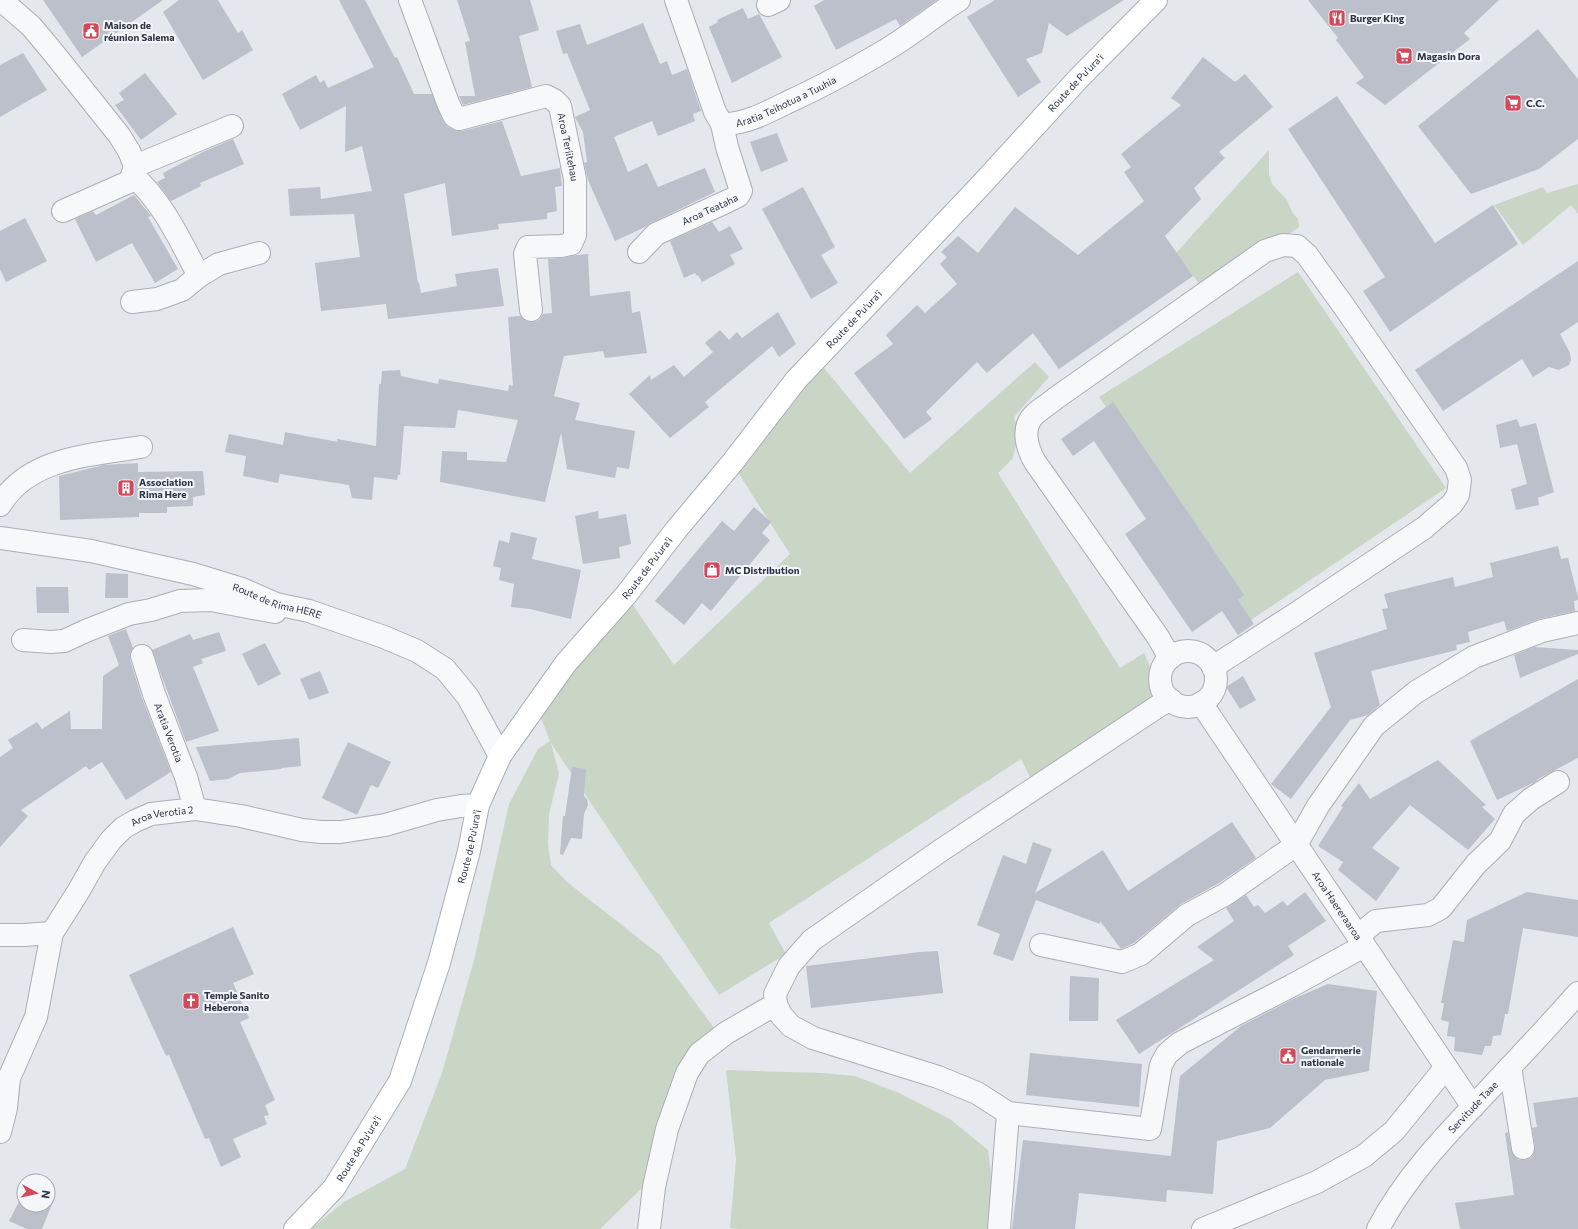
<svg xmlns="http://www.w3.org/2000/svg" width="1578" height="1229" font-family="Commissioner,sans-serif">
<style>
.green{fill:#c9d6c5}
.building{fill:#bbc0ca}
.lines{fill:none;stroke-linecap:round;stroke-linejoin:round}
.minor-casing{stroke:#a9aeb7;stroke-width:24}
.secondary-casing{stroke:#a9aeb7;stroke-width:24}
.minor{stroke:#f7f8fa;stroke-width:22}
.secondary{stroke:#fff;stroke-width:22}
.labels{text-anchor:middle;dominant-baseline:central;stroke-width:4;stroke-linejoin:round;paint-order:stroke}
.poi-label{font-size:10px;font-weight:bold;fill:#2b3445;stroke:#f4f6f9;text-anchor:start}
.street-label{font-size:10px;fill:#2b3445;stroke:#f4f6f9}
</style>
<rect width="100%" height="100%" fill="#e4e7ec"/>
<path class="green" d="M1269,150V174L1272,184L1287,200L1292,212L1298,219L1299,227L1206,293L1176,253Z
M1578,184V214L1571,205L1523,245L1494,205L1543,187L1547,193Z
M1298,272L1446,488L1251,620L1099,397Z
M816,358L910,473L1035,362L1049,377L1014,417L1019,432L1013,458L998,473L1120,668L1144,653L1157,682L1153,710L1033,783L1021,759L769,923L786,954L719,995L551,743L559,774L549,814L548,844L551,865L567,882L660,955L720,1036L702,1056L643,1187L600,1229H311L344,1202L405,1169L442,1073L474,960L509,804L538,749L550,741L536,705L626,595L674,665L790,554L732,463Z
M726,1070L822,1073L855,1076L899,1093L950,1119L988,1150L993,1193L988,1229H738L730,1228L736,1159Z"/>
<path class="building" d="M43,0H163L82,57Z
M179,0H218L238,33L242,30L253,50L203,80L163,12Z
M339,0H365L395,58L397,57L414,94H432L443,121L448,127L457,131H462L502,121L521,176L560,168L562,186L555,187L557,211L547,213V219L498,224L499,229L452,236L445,183L404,194L418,283L419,282L421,293L457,286L455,274L498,268L504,306L388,319L386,304L321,311L315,263L360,257L354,214L290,216L288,189L320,187L321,199L372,191L362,146L345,152L346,106L300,130L282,94L316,75L320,83L324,80L328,88L374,67Z
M457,0H530L539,30L519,36L532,87L463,105L459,96H475L465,42L470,41Z
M824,0H937L900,26L896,19L836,50L814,6Z
M995,0H1124L1067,36L1049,23L1042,53L1026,59L1041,82L1018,97L967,17Z
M1308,0H1499L1464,33L1470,39L1385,105L1356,83L1364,77L1336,40L1338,38Z
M743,8L748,19L759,14L782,57L732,83L709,27L718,22L717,20Z
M643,23L660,64L667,61L672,75L687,69L701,111L693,114L695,121L658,136L652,121L614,137L628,172L647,163L658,187L705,168L715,192L651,223L645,227L615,241L588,180L584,163L587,162L583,132L575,117L590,110L567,53L563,54L556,31L580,24L587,45Z
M1538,29L1578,79V139L1539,169L1471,194L1418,126Z
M23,53L47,90L0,117V65Z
M1203,57L1235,82L1245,74L1273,107L1219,152L1225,158L1194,188L1201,199L1165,236L1193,276L1059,369L1033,333L987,373L977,362L926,412L932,419L904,439L854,373L893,344L886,335L917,305L925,313L957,284L940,264L947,257L941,252L958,236L978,253L1015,207L1078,255L1144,201L1124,172L1131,167L1121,154L1181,105L1171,98Z
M145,73L177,114L141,140L115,105L124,100L119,93Z
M1337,96L1435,243L1493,205L1518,244L1390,332L1363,291L1385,277L1288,129Z
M777,133L788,161L761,172L750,142Z
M233,139L244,164L200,183L201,186L171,201L157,182L165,178L163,173L205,151Z
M803,187L835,247L821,255L838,283L811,299L762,209Z
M134,195L151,216L148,217L178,269L155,283L132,243L96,262L75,219L93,211L96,215Z
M25,218L47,261L6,282L0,269V231Z
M712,222L719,232L730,226L743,249L730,255L735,264L702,282L698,275L697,276L695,273L684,278L670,241Z
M588,254L590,296L630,291L632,313L640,311L647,353L605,358L603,351L564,356L554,396L580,403L575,420L635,431L629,469L617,467L615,478L567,469L561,433L545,502L440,482L442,451L467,452V460L506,462L518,420L458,410L455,428L404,426L400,475H398L397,480L374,477L372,500L352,498L349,485L280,474L278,483L243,476L246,456L225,452L229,434L283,445L285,432L338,442L337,439L376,446L379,384H381L382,371L400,370L401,376L438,384L439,379L508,391L509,385L513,386L508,317L520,316L526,321L532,322L539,320L543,314L552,313L548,259L563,258L577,255Z
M1578,261V322L1560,334L1570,353L1571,360L1569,365L1559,370L1549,367L1533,377L1522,359L1443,411L1415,370Z
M778,312L796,344L779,357L772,346L705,402L709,407L670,438L629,394L650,375L651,380L674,365L684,377L713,352L705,343L720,330L729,340L737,332L742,338Z
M1113,402L1244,595L1238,600L1254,624L1238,635L1222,611L1192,632L1125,534L1146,519L1094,441L1073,456L1061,439Z
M1517,419L1520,427L1536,423L1554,492L1538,498L1539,505L1516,510L1511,489L1527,484L1517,444L1500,448L1496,425Z
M138,463V472L203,471L205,495L193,497V506L167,507V513H139V517L60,520L59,476L104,465Z
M754,507L771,522L762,533L770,540L711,611L702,603L684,625L655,601L722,521L734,531Z
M598,511L599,519L626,514L631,544L619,547L620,558L583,564L575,516Z
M511,532L537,538L532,559L581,570L571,619L530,609L511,607L514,584L499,580L501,568L493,566L499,540L509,543Z
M1558,546L1561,559L1568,558L1578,597V600L1574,601L1575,611L1539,619L1507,631L1504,621L1468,632L1470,642L1456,645L1457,650L1371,671L1380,705L1368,715L1350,720L1291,799L1271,784L1331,707L1314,653L1387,629L1382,609L1388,608L1384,594L1453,577L1455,587L1493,577L1490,563Z
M106,573L128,574V598H105Z
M36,587H68L69,613H37Z
M126,629L133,648L130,654V660L142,698L171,772L126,800L102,762L89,770L86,766L21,810L28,816L0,847V757L13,748L8,740L37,722L42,729L70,711L71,729H102L103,676L119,665L108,636Z
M219,632L226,651L201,659L203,663L193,667L219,731L186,742L152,650L190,634L193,640Z
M265,643L281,674L258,686L242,654Z
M1534,647L1578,650V654L1520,678L1514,655Z
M320,671L329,693L309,700L300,679Z
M1243,676L1256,700L1240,709L1226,687Z
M1578,679V758L1538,779L1535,782L1497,800L1470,741Z
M299,738L301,766L282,768L281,769L240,773L228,779L210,781L196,747Z
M348,742L391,762L378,788L371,785L357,815L322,798Z
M1438,760L1486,805L1482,807L1495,819L1468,850L1410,805L1372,848L1400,868L1376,901L1338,870L1343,862L1318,846L1343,807L1341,806L1359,783L1370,799Z
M572,767L586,769L584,796L587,799L588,805L584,814L582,839L571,838L563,855L560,854L563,816H565Z
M1232,822L1256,858L1219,883L1181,904L1134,943L1121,949L1100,921V924L1036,900L1013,961L993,954L1000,934L977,925L1003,855L1026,864L1033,842L1052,849L1035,893L1103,850L1128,891Z
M1305,892L1326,921L1288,946L1294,955L1139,1054L1116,1020L1214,960L1197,947L1234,921L1226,908L1246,895L1254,907L1258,905L1265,913L1283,901L1287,906Z
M1527,892L1578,900V937L1523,928L1508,1014H1505L1501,1035L1493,1036L1491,1046H1485L1482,1055L1454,1051L1455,1037L1447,1036L1449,1022L1441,1020L1444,1003H1441L1453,940L1464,942L1467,920Z
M233,927L254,974L233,983L249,1018L240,1022L275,1100L265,1105L269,1115L264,1116L267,1124L233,1139L241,1157L221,1167L209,1138L205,1139L169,1055L166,1056L129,975Z
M938,951L943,993L811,1008L806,966L920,952Z
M1070,976L1099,978L1098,1021H1069Z
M1328,984L1377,991L1369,1071L1325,1080L1270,1128L1217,1141L1213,1194L1167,1190L1166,1202L1079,1193L1075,1229H1012L1023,1140L1171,1156L1180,1076L1241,1026L1293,999Z
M1030,1053L1142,1064L1139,1107L1026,1095Z
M1578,1097V1229H1460L1455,1203L1514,1195L1505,1133L1508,1132L1511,1150L1514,1156L1519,1160H1525L1531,1158L1534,1153L1535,1146L1532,1128L1537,1127L1533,1103Z
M24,1192V1205H48V1202L52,1204L42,1229H27L9,1221Z"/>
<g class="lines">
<g class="minor-casing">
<g id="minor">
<path d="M1,0L31,26L52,51L119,135L129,151L135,166"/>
<path id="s1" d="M410,0L448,103L454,116L459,119L546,96L554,100L560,106L575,179V235L571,244L561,246L528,247L525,254L531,310"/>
<path id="s2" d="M676,0L715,112L722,124C744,125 768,112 788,102C821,87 854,69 886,50C911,35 934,16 959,0"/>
<path d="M768,5L779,0"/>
<path d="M63,211L131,181L135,166L232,126"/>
<path id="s3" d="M639,252L656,234L728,201L738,196L741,191L727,147L722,124"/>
<path d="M199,276L219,264L259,253"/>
<path d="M132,302L157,299L182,290L199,276C181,242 162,200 132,175"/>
<path d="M0,505C29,457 92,455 141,447"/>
<path id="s4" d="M0,538L91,551L193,574L242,589L276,604L309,611L384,637L417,651L445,669L468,697L500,756"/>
<path d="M23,640L51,642L64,641L88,630L129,614L151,610L180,601L211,600L275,612"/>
<circle cx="1188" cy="679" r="28"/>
<path id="s5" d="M142,656L154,694L186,777L195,809"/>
<path d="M1170,658L1158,637L1035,462C1027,448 1021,428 1034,415C1040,409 1049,404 1056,398L1265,251L1283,245L1297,246L1307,255L1343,305L1456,468L1460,480L1458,495L1452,504L1424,528L1297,613L1213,667"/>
<path d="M1171,700L1160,705L940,851L812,940L789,966L775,994L776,1004L781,1015L791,1026L813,1038L938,1077L977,1093L1008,1113L1150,1129L1161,1065L1167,1054L1180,1043L1291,986L1364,946"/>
<path id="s6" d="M1201,703L1473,1107"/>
<path d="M0,935H24L52,933"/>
<path d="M1358,936L1376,921L1428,915L1441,908L1476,864L1500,841L1514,814L1531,799L1558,782"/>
<path d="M1041,945L1122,962L1141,954L1187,915L1226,894L1296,845L1318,806L1374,726L1416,692L1474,657L1542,631L1578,623"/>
<path d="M1510,1067L1523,1148"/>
<path id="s7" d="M0,1084L9,1078L36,1017L52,933L78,892L95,862L111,840L123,828L135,821L151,814L195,809L241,816L302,830L321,832H341L385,825L437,810L461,806L478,805"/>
<path d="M0,1132L6,1108L9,1078"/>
<path d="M649,1229L654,1187L667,1129L687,1073L699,1054L726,1033L776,1004"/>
<path d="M999,1229L1008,1113"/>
<path d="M1203,1229L1317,1182L1364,1156L1394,1131L1446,1067"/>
<path id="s8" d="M1378,1229C1404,1179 1444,1137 1483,1096C1515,1062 1547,1028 1578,993"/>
</g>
</g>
<g class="secondary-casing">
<g id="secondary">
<path id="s9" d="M295,1229L334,1188L400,1081L439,963L469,851L478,805L500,756L566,663L626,595L676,530L732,463L796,380L981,185L1078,79L1156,0"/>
</g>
</g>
<use href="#minor" class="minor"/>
<use href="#secondary" class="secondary"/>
</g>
<defs>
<g id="restaurant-square" transform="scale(0.9)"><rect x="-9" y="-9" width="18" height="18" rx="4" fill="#d1495b" stroke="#f4f6f9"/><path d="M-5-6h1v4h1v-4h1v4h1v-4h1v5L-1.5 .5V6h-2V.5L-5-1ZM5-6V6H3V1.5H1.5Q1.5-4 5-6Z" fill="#fff"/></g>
<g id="civic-square" transform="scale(0.9)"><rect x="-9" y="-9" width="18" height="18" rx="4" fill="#d1495b" stroke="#f4f6f9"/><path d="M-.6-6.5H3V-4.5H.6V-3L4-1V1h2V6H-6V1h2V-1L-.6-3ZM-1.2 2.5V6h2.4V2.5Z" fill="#fff"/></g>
<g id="supermarket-square" transform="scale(0.9)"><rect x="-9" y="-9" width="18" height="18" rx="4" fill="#d1495b" stroke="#f4f6f9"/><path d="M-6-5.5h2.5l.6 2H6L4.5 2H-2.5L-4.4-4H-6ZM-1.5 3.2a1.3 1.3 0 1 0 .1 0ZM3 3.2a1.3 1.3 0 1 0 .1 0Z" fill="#fff"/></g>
<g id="building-square" transform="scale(0.9)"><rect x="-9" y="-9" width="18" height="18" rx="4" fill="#d1495b" stroke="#f4f6f9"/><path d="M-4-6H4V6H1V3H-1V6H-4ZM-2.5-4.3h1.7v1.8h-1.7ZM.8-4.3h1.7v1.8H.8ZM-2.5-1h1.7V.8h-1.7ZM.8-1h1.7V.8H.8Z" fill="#fff"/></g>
<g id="shop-square" transform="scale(0.9)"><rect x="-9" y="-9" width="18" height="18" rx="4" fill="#d1495b" stroke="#f4f6f9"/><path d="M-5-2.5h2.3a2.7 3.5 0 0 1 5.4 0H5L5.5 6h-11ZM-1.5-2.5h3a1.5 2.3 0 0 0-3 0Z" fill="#fff"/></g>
<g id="church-square" transform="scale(0.9)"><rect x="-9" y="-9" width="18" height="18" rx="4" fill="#d1495b" stroke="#f4f6f9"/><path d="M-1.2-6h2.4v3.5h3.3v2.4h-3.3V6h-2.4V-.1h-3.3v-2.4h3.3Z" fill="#fff"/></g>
</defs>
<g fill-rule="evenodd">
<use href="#restaurant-square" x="1337" y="18"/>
<use href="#civic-square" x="91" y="31"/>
<use href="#supermarket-square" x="1404" y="56"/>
<use href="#supermarket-square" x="1513" y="103"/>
<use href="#building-square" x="126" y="488"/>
<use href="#shop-square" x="712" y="570"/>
<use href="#church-square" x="191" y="1001"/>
<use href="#civic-square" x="1288" y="1056"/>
</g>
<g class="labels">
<g class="poi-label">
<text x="1350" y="18">Burger King</text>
<text x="104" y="25">Maison de<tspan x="104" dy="12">réunion Salema</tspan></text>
<text x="1417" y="56">Magasin Dora</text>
<text x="1526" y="103">C.C.</text>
<text x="139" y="482">Association<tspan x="139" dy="12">Rima Here</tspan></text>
<text x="725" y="570">MC Distribution</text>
<text x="204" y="995">Temple Sanito<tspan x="204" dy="12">Heberona</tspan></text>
<text x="1301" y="1050">Gendarmerie<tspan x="1301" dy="12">nationale</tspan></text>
</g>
<g class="street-label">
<text stroke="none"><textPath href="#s9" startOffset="1410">Route de Pu'ura'i</textPath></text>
<text stroke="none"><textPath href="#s2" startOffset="201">Aratia Teihotua a Tuuhia</textPath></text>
<text stroke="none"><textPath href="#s1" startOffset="279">Aroa Teriitehau</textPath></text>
<text stroke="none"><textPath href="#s3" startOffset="84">Aroa Teataha</textPath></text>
<text stroke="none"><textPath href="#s9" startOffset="1086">Route de Pu'ura'i</textPath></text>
<text stroke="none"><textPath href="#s9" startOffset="762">Route de Pu'ura'i</textPath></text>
<text stroke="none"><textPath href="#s4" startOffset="285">Route de Rima HERE</textPath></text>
<text stroke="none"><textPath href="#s5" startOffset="81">Aratia Verotia</textPath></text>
<text stroke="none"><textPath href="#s7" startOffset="332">Aroa Verotia 2</textPath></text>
<text stroke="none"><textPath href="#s9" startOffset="427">Route de Pu'ura'i</textPath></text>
<text stroke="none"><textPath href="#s6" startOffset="244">Aroa Haereraaroa</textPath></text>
<text stroke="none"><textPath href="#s8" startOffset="155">Servitude Taae</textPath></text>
<text stroke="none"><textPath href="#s9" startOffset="103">Route de Pu'ura'i</textPath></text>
</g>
</g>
<g transform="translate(36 1193) rotate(98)"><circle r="19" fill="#f4f6f9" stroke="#a4a8b1"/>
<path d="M0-3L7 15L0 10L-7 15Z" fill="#d1495b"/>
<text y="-6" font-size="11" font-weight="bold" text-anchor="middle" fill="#2b3445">N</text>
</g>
</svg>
